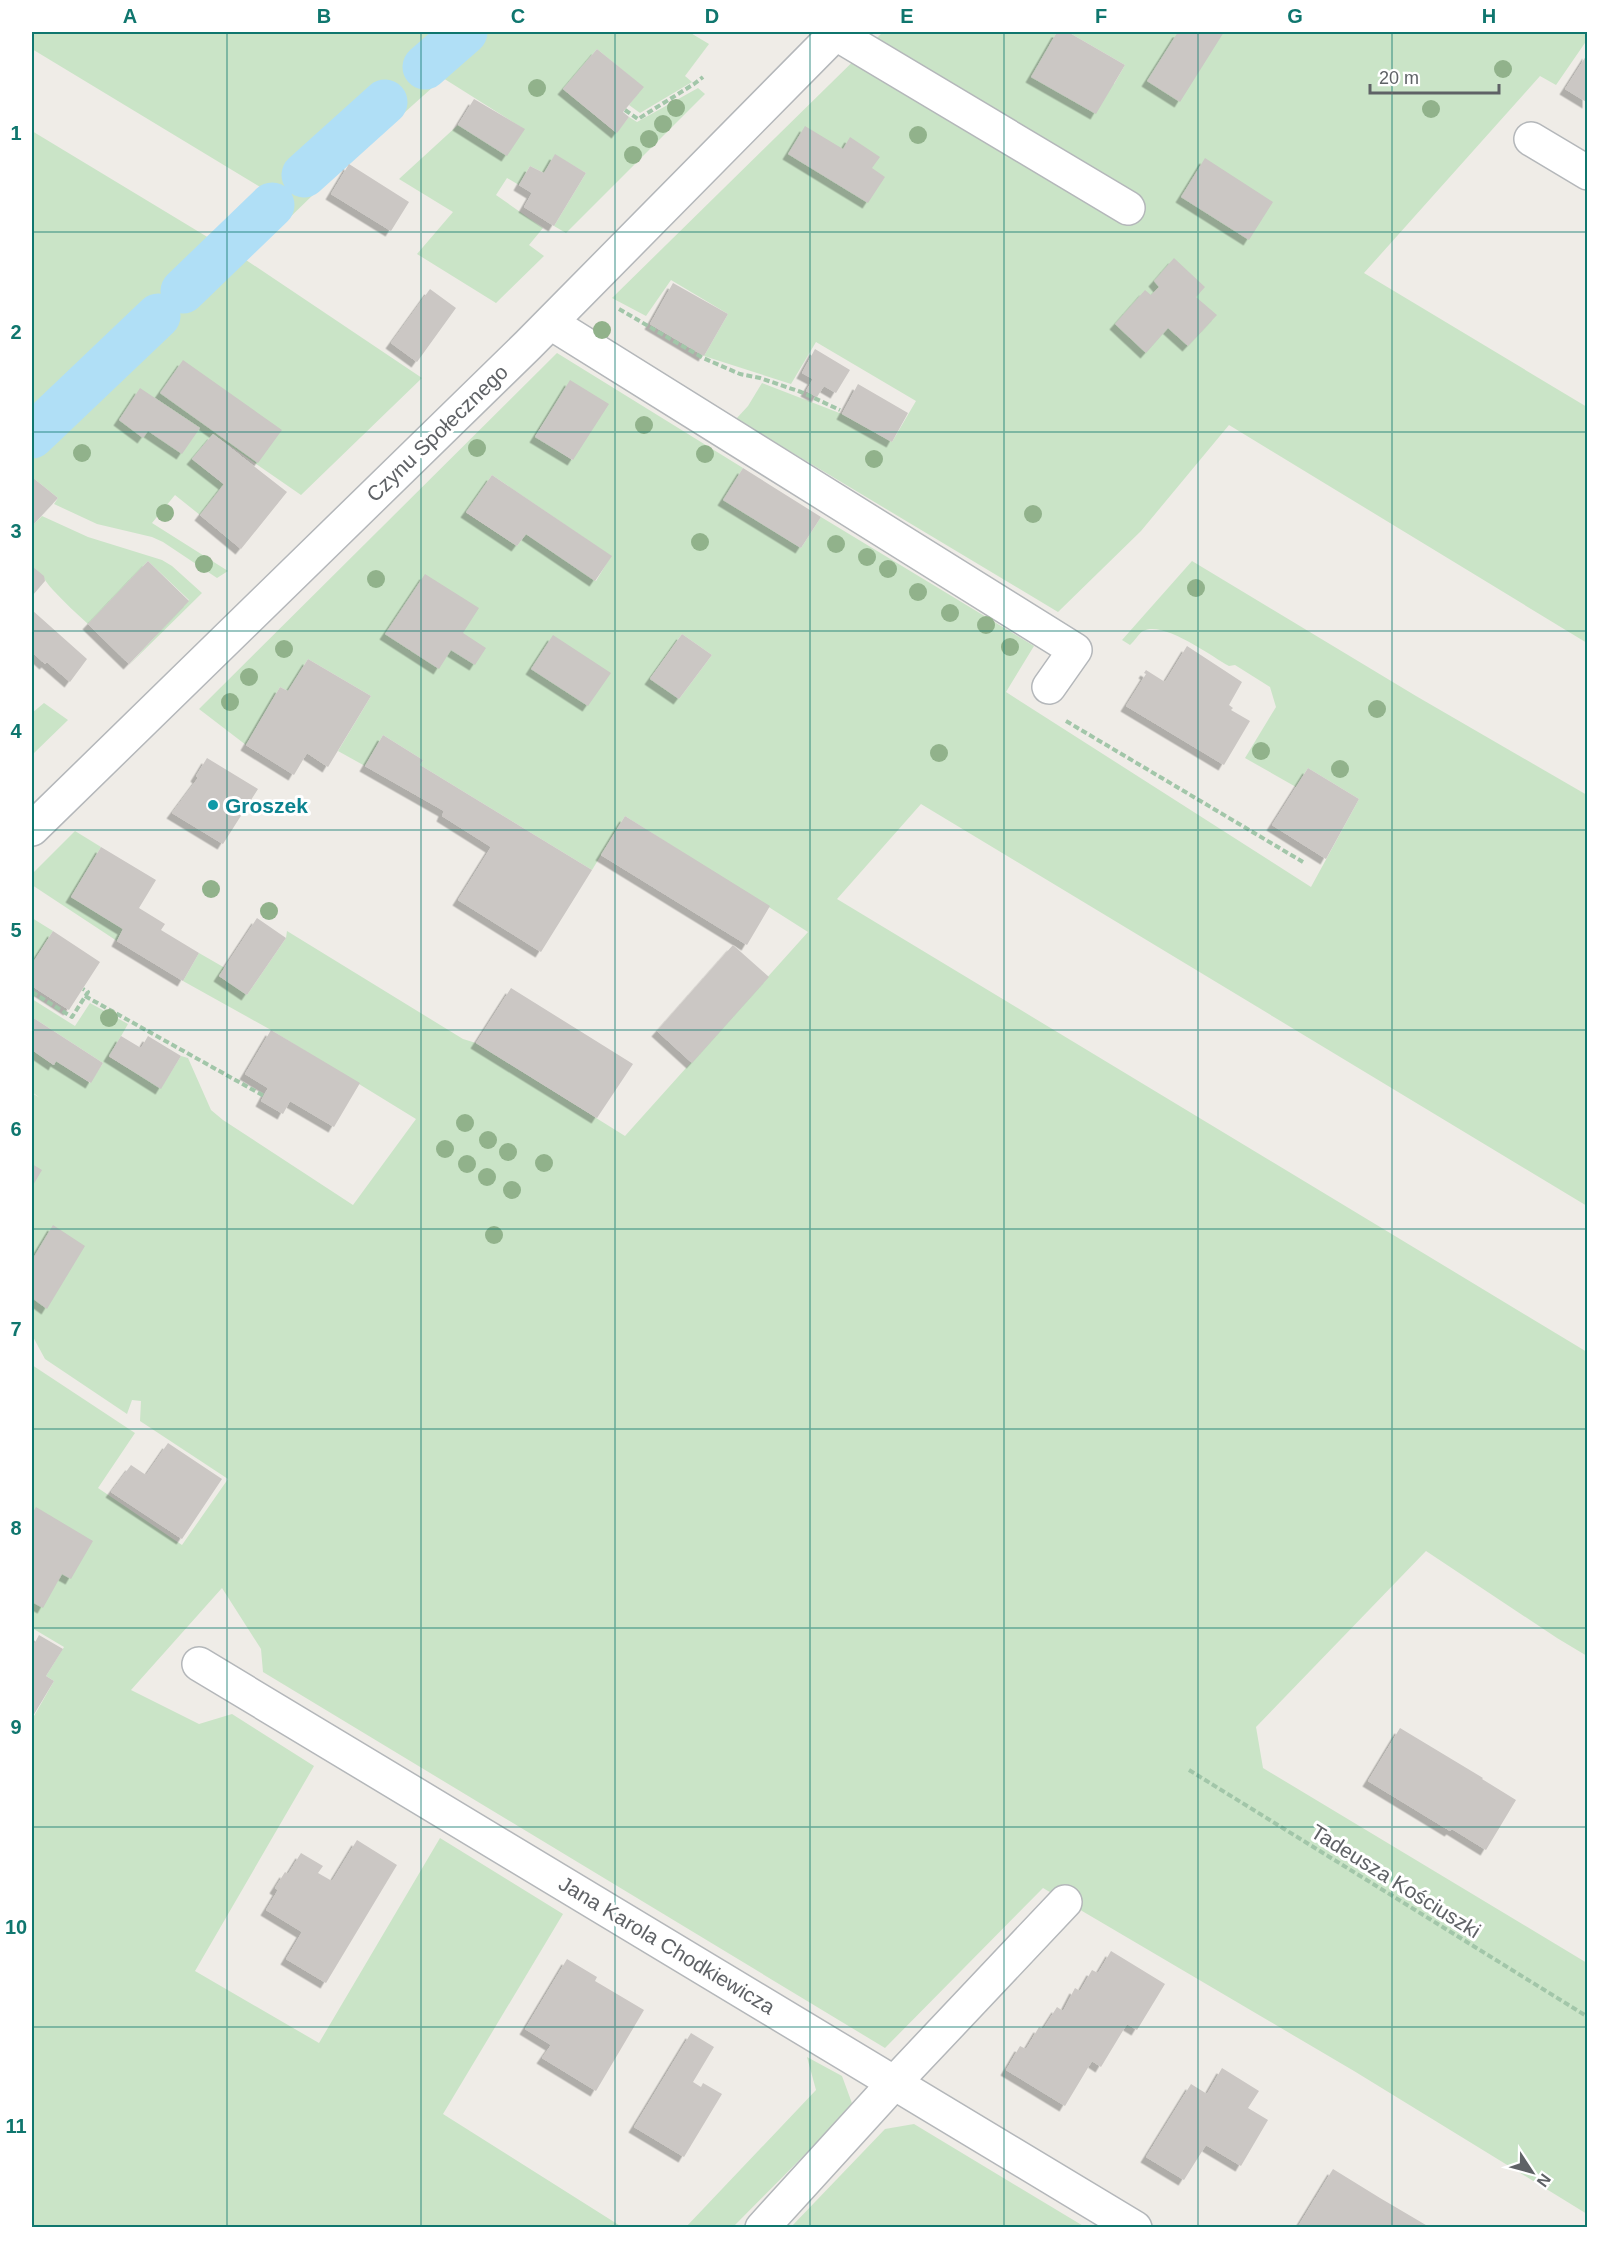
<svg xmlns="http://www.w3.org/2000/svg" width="1619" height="2259" font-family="Helvetica,sans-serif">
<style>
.green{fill:#cae4c7;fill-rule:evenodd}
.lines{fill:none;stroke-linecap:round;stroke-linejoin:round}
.canal{stroke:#b0dff6;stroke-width:45}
.building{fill:#cbc7c4;filter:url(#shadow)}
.minor-casing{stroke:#b4b7ba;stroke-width:36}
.path{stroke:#a2c6a9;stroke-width:4;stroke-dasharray:6 3;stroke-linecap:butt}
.minor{stroke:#fff;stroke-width:33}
.tree{fill:#91b28b}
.grid{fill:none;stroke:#0f766e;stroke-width:1.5;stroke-opacity:0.55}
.culture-dot{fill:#0f9aa8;stroke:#fff;stroke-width:2}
.labels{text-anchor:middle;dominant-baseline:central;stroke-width:6;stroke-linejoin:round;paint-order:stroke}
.street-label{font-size:21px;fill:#5f6266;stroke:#fff}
.culture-label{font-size:21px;font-weight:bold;fill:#0d838f;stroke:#fff;text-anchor:start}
.neatline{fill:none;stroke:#0f766e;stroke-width:2}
.grid-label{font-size:20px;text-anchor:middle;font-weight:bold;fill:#0f766e}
</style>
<defs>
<filter id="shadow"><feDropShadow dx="-5.5" dy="5.5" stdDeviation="0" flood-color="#0004"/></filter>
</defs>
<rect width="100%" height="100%" fill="#efece7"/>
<path class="green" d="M32,32H689L709,44L685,76L692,82L640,113L629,105L643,87L597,49L563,89L616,133L629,117L637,122L698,88L705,94L566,233L554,226L586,173L555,155L544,173L530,166L519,185L507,178L496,195L543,228L529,245L544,256L496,303L417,254L453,212L399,179L458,125L524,129L443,78L317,191L246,260L422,378L301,495L213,434L192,459L224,485L200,515L175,495L152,523L228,571L217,578L163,542L152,537L97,524L54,504L58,498L32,477V131L219,244L270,193L32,49Z
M883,32H1057L1049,46L1114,84L1125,65L1068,32H1587V40L1556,85L1540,76L1364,273L1587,407V643L1229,425L1141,531L1058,612L736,419L748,406L762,383L842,414L892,442L916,401L816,342L791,384L704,356L728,314L671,280L646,316L612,298Z
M557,353L743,468L724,500L801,548L821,517L1034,646L1006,692L1311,887L1359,799L1308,768L1296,787L1245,758L1276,707L1270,687L1235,665L1229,666C1211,656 1163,620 1143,631C1138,634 1135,641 1130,645L1122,640L1192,561L1416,696L1587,795V1206L921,804L837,899L1587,1352V1656L1557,1638L1426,1551L1256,1727L1263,1768L1587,1963V2214L1354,2071L1043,1888L885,2048L263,1672L261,1649L222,1588L131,1690L199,1724L232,1714L314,1766L195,1971L319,2043L440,1838L563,1914L443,2114L622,2227H32V1715L34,1716L54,1681L46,1676L64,1647L32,1628V1365L135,1433L98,1488L182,1545L228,1479L140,1421L141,1401L132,1400L127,1414L45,1359L32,1335V1093L40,1098L32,1092V1050L53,1065L56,1061L90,1083L103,1063L32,1017V999L75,1026L90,1003L128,1024L109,1057L161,1088L181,1056L188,1058L211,1110L223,1120L353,1205L416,1119L271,1030L183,981L199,953L225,968L219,976L247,995L286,938L287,931L463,1039L476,1043L625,1136L808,932L625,816L592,870L420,765L423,760L383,735L365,766L338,751L371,696L308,659L288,691L280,687L246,745L199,709ZM571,381L573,460H572L535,436ZM492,475L611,556L596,581L526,534L517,546L466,513ZM682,634L712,655L679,699L650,678Z
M42,516L88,537L162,560L172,566L202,593L129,665L189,600L148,561L88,624C76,613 64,602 53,590C45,581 41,573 32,566V526Z
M44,703L68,720L32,755V713Z
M75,831L101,847L71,897L123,929L117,941L32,885V874Z
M32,918L53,931L32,964Z
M807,2057L842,2076L853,2106L733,2227L685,2228L816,2090Z
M914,2124L1085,2227H791L885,2129Z"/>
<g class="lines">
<path class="canal" d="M425,67L465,32
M304,175L385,102
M183,291L272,205
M32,436L158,316"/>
</g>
<path class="building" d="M1057,32H1068L1125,65L1096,114L1031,77Z
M1178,32H1224L1180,102L1147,81Z
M597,49L644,87L623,112L629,117L617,133L563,89Z
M1588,53V103L1565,89Z
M474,99L525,129L507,156L458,125Z
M805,126L843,149L850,137L880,157L872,168L885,177L868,203L788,154Z
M555,154L586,173L554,226L524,207L532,193L519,185L530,166L544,173Z
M1205,158L1273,202L1249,240L1181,197Z
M349,164L409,202L391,231L331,194Z
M1174,258L1205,287L1196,297L1217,315L1188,346L1168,328L1146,353L1115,324L1145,290L1151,295L1159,287L1154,281Z
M673,283L728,314L704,356L650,324Z
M430,289L456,308L417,362L391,343Z
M815,349L850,370L836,393L824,386L817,397L806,391L813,379L802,373Z
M183,360L282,430L258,463L160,393Z
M570,380L609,404L573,460L535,437Z
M858,384L908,413L892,442L842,414Z
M140,388L200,428L182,454L148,431L143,438L119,420Z
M213,434L287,492L241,549L200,515L224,484L192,459Z
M743,468L821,517L801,548L723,500Z
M492,475L612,556L595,581L526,534L517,546L466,512Z
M32,477L58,498L32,526Z
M148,561L189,601L129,664L88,624Z
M32,566L44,576L45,581L32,596Z
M425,574L479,608L463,633L486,648L475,665L451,650L439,669L385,634Z
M32,610L87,659L70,682L47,662L45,664L32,652Z
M682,634L712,655L679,699L650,679Z
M553,635L611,673L588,706L531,669Z
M1187,646L1242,682L1229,705L1233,708L1231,710L1250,721L1224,765L1126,706L1146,674L1144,673L1146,670L1165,682Z
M308,659L371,696L328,767L307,753L294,775L246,745L280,687L288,691Z
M383,735L423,760L420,765L592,870L541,952L458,900L491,847L442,816L444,811L365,766Z
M207,758L258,789L223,844L172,813L198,778L196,776Z
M1308,768L1359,799L1326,859L1272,825Z
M625,816L770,906L747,945L601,855Z
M101,847L156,880L139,908L165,924L161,930L199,953L183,981L117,941L123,929L71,897Z
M257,918L286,938L247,995L219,976Z
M53,931L100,962L69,1010L32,986V964Z
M733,945L769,977L692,1063L657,1031Z
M511,988L633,1064L597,1118L476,1043Z
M32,1017L103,1063L91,1083L56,1061L54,1065L32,1050Z
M271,1030L360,1083L334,1127L290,1101L283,1114L261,1101L268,1088L245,1074Z
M121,1036L141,1048L148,1036L181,1056L161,1089L109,1056Z
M32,1164L42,1170L32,1187Z
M53,1225L85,1246L47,1309L32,1298V1260Z
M168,1443L222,1479L182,1539L111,1492L131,1465L146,1475Z
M36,1507L93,1541L71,1579L62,1574L43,1608L32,1602V1514Z
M39,1635L63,1649L46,1676L54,1681L33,1716L32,1715V1648Z
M1400,1728L1483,1778L1482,1779L1516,1800L1486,1850L1452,1829L1450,1831L1368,1781Z
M357,1840L397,1865L326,1983L286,1959L302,1932L266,1910L278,1890L275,1888L285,1872L288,1874L301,1853L323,1866L318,1873L332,1881Z
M1111,1951L1165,1984L1137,2030L1127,2024L1101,2067L1092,2061L1065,2106L1006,2070L1020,2046L1026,2049L1039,2027L1043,2029L1057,2007L1063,2011L1075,1988L1080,1991L1092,1970L1098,1973Z
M567,1959L597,1977L595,1981L644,2010L596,2091L542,2058L551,2045L525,2029Z
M691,2033L714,2047L693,2082L701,2087L703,2083L722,2094L684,2157L634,2127Z
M1222,2068L1259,2091L1248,2108L1268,2120L1241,2166L1206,2145L1184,2180L1146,2157L1191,2084L1207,2094Z
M1333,2169L1380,2198L1431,2228H1297Z"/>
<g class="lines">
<g class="minor-casing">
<path id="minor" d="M835,33L1128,208
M1531,139L1588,173
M551,323L1075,650L1049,687
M32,829L528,345L837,32
M199,1664L1135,2228
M762,2228L895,2082L1065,1902"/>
</g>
<path class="path" d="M625,110L638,119L694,84L703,77
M619,309L703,358L740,374L760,378L801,392L840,410
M1066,721L1303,862
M32,992L72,1017L88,992L83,989
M85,996L264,1096
M1189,1770L1588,2017"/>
<use href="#minor" class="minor"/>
</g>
<g class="tree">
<circle cx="1503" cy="69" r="9"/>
<circle cx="537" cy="88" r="9"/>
<circle cx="676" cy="108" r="9"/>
<circle cx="1431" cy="109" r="9"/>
<circle cx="663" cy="124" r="9"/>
<circle cx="918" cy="135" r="9"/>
<circle cx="649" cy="139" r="9"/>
<circle cx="633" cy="155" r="9"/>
<circle cx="602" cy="330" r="9"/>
<circle cx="644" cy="425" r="9"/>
<circle cx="477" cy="448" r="9"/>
<circle cx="82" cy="453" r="9"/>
<circle cx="705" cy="454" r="9"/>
<circle cx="874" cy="459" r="9"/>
<circle cx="165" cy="513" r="9"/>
<circle cx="1033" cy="514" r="9"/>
<circle cx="700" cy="542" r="9"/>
<circle cx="836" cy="544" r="9"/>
<circle cx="867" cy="557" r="9"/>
<circle cx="204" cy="564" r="9"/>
<circle cx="888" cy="569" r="9"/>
<circle cx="376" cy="579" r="9"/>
<circle cx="1196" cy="588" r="9"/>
<circle cx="918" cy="592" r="9"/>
<circle cx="950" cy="613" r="9"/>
<circle cx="986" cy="625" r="9"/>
<circle cx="1010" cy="647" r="9"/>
<circle cx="284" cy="649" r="9"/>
<circle cx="249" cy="677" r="9"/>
<circle cx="230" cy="702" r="9"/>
<circle cx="1377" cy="709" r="9"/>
<circle cx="1261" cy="751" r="9"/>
<circle cx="939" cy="753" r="9"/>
<circle cx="1340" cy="769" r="9"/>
<circle cx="211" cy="889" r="9"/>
<circle cx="269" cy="911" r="9"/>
<circle cx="109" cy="1018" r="9"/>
<circle cx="465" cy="1123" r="9"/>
<circle cx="488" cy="1140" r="9"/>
<circle cx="445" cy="1149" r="9"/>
<circle cx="508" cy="1152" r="9"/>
<circle cx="544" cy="1163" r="9"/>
<circle cx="467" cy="1164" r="9"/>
<circle cx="487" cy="1177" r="9"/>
<circle cx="512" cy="1190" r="9"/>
<circle cx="494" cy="1235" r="9"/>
</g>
<path class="grid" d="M227,32V2228M421,32V2228M615,32V2228M810,32V2228M1004,32V2228M1198,32V2228M1392,32V2228M32,232H1588M32,432H1588M32,631H1588M32,830H1588M32,1030H1588M32,1229H1588M32,1429H1588M32,1628H1588M32,1827H1588M32,2027H1588"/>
<circle class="culture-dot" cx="213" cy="805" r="6"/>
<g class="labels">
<g class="street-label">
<text transform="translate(437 433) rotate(-44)">Czynu Społecznego</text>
<text transform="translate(1396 1881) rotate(32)">Tadeusza Kościuszki</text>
<text transform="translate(667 1945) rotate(31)">Jana Karola Chodkiewicza</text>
</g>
<g class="culture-label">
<text x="225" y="805">Groszek</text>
</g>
</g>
<rect width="1619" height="2259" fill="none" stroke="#ffffff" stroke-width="66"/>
<g transform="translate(1532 2172) rotate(126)" stroke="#ffffff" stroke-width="4.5" paint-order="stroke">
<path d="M0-4.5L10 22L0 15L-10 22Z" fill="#5f6266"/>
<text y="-9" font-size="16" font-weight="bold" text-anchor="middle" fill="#5f6266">N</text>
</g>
<path d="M1370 84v9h129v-9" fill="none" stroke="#5f6266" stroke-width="3"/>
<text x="1379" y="84" font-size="18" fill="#5f6266" stroke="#ffffff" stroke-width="4.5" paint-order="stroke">20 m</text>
<rect x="33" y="33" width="1553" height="2193" class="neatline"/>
<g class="grid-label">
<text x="130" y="23">A</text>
<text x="324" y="23">B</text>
<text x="518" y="23">C</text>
<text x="712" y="23">D</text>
<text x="907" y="23">E</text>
<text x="1101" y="23">F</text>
<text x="1295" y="23">G</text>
<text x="1489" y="23">H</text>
<text x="16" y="140">1</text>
<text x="16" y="339">2</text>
<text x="16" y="538">3</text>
<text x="16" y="738">4</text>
<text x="16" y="937">5</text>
<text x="16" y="1136">6</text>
<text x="16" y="1336">7</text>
<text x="16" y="1535">8</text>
<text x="16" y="1734">9</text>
<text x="16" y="1934">10</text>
<text x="16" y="2133">11</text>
</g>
</svg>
